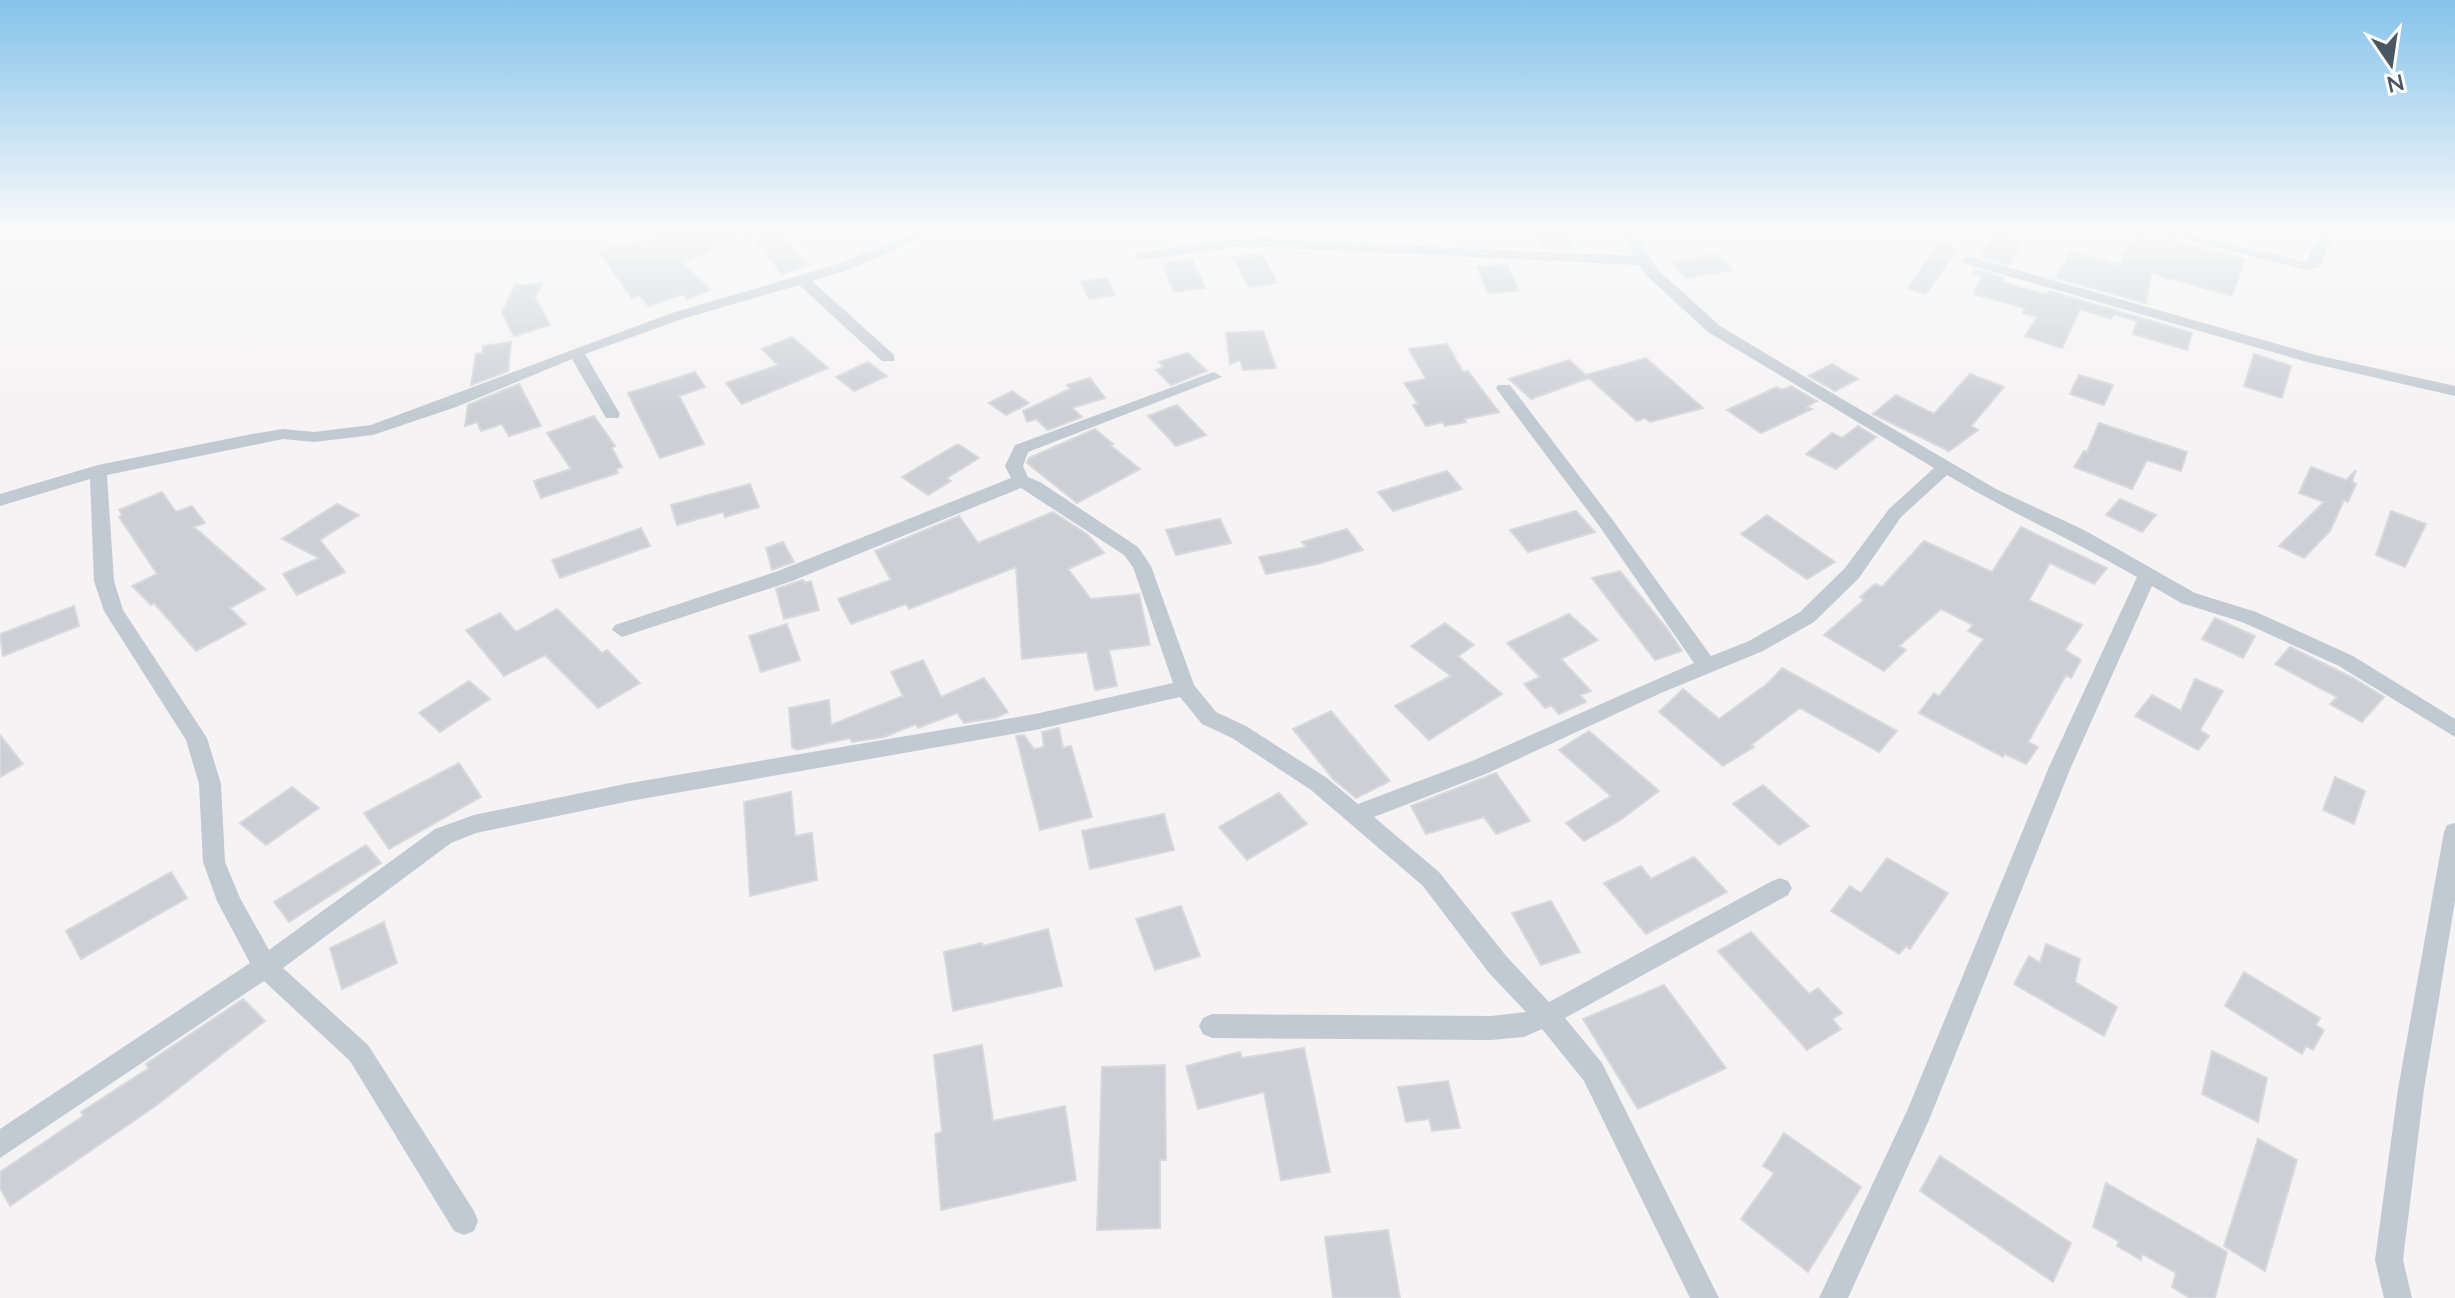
<svg xmlns="http://www.w3.org/2000/svg" width="2455" height="1298" font-family="Lato,sans-serif">
<style>
.building{fill:#cdcfd5;stroke:#d7d9de;stroke-width:2}
.lines{fill:none;stroke-linecap:round;stroke-linejoin:round}
.minor{fill:#c1cad2;fill-rule:evenodd}
</style>
<rect width="100%" height="100%" fill="#f5f3f3"/>
<path class="building" d="M664,231H780L809,265L782,274L750,234L682,263L711,290L688,299L683,294L649,306L640,296L632,298L598,251L626,242L629,246Z
M1534,231H1567L1575,250L1541,249Z
M1995,231L2025,236L2010,265L1981,257Z
M2136,231L2245,259L2232,296L2151,273L2146,303L2056,278L2071,251L2119,265Z
M1942,239L1957,249L1926,294L1908,288Z
M1261,253L1278,283L1249,287L1233,257Z
M1717,254L1733,270L1686,278L1671,262Z
M1192,259L1205,288L1174,292L1162,263Z
M1507,265L1519,291L1488,293L1477,267Z
M1975,269L2004,278L2002,282L2047,295L2049,291L2192,333L2187,350L2133,334L2137,321L2114,314L2111,319L2080,309L2062,348L2025,336L2037,317L2023,313L2025,308L1974,294L1982,276L1973,273Z
M1107,278L1115,295L1089,299L1081,282Z
M542,284L535,298L550,325L514,336L502,313L515,285Z
M1263,331L1276,368L1243,370L1240,360L1230,364L1226,333Z
M792,337L828,368L742,404L726,383L778,365L762,349Z
M511,342L508,371L471,385L476,354L483,353V346Z
M1447,344L1463,372L1468,371L1499,412L1464,419L1466,422L1445,426L1443,422L1426,426L1413,405L1418,404L1404,383L1426,379L1409,349Z
M1188,353L1207,371L1171,385L1156,370L1164,367L1159,362Z
M2254,354L2291,366L2282,398L2244,386Z
M1646,358L1703,408L1650,422L1645,418L1637,421L1589,378L1531,399L1509,379L1569,360L1586,375Z
M868,362L887,376L854,391L836,377Z
M1832,364L1858,379L1835,391L1809,376Z
M695,372L705,387L679,396L704,444L660,458L628,393Z
M1970,374L2004,387L1971,426L1978,430L1949,451L1873,414L1896,395L1934,414Z
M2079,375L2113,385L2104,405L2070,394Z
M1090,378L1105,398L1072,408L1082,417L1048,430L1036,419L1027,422L1023,411L1070,389L1067,385Z
M519,384L541,426L509,436L502,424L481,431L477,422L465,426L468,405Z
M1791,386L1817,401L1807,407L1812,409L1761,433L1727,410L1777,387L1782,390Z
M1012,391L1029,403L1006,415L989,403Z
M1177,405L1206,435L1176,446L1148,416Z
M594,416L615,446L612,448L622,467L616,469L618,473L541,498L534,481L571,469L547,433Z
M2099,423L2187,452L2181,471L2147,460L2132,489L2074,467L2084,451L2087,452Z
M1858,426L1876,437L1836,469L1806,454L1832,433L1842,438Z
M1095,429L1113,444L1110,445L1140,469L1077,503L1027,463L1029,458Z
M958,444L979,458L947,478L951,481L928,495L902,477Z
M2311,467L2346,480L2356,470L2352,482L2356,484L2348,502L2344,500L2330,531L2304,558L2279,546L2324,502L2299,493Z
M1447,471L1462,489L1393,511L1378,492Z
M750,484L759,507L725,517L723,512L677,525L671,505Z
M162,492L176,512L192,506L205,523L194,527L265,589L230,608L246,624L196,651L154,603L151,605L132,586L157,574L119,517L122,515L119,510Z
M2120,499L2156,515L2142,532L2106,515Z
M337,504L359,515L320,540L345,572L297,595L283,574L319,558L282,539Z
M1576,511L1595,532L1528,552L1510,530Z
M2391,511L2426,524L2405,567L2376,555Z
M1053,512L1088,535L1104,553L1068,569L1091,599L1139,594L1150,645L1109,650L1117,686L1095,690L1087,652L1022,659L1016,567L909,609L906,604L851,624L838,599L891,580L875,551L959,516L978,543Z
M1767,515L1835,562L1807,579L1741,534Z
M1220,519L1231,543L1176,555L1166,530Z
M2021,527L2107,568L2094,584L2050,563L2029,600L2082,625L2065,650L2081,660L2071,678L2066,675L2028,742L2038,747L2026,764L2005,754L2003,757L1919,713L1934,693L1939,696L1984,639L1968,631L1973,625L1941,609L1899,646L1906,650L1884,671L1824,635L1864,600L1860,597L1875,584L1882,587L1924,541L1992,572Z
M641,528L650,546L560,578L552,560Z
M1347,529L1363,550L1318,564L1266,574L1259,557L1306,547L1302,542Z
M783,542L794,562L772,570L766,548Z
M1620,571L1668,630L1682,651L1655,660L1592,578Z
M803,580L805,583L811,581L819,610L784,619L776,589Z
M74,606L79,626L3,656L0,634Z
M557,609L602,653L607,650L640,683L598,708L545,655L504,676L466,630L500,613L516,632Z
M1569,614L1598,640L1561,659L1591,691L1580,695L1586,702L1559,714L1551,705L1545,708L1524,684L1540,677L1507,643Z
M2215,618L2255,636L2243,658L2202,639Z
M1445,623L1474,645L1458,656L1502,694L1429,740L1395,706L1451,676L1411,646Z
M787,624L800,660L761,672L749,636Z
M2290,647L2353,678L2384,697L2362,722L2330,704L2337,697L2275,664Z
M923,660L941,697L984,678L1008,712L995,718L964,723L957,713L918,728L916,724L884,737L852,742L850,738L797,750L792,747L789,708L829,700L831,725L903,696L891,672Z
M1782,668L1897,731L1879,752L1800,708L1751,745L1754,747L1723,766L1659,712L1683,689L1719,719L1767,684Z
M2195,679L2223,691L2200,730L2209,736L2198,750L2135,716L2152,695L2181,711Z
M469,681L490,699L440,732L419,713Z
M1331,711L1390,781L1356,798L1333,779L1293,729Z
M1059,728L1063,748L1071,746L1092,817L1040,830L1016,736L1024,735L1034,749L1044,747L1042,732Z
M1589,731L1659,791L1619,821L1584,841L1566,823L1611,796L1559,750Z
M0,735L23,764L0,777Z
M459,763L481,797L389,849L364,813Z
M1496,773L1530,821L1496,834L1484,817L1426,834L1411,806Z
M2335,777L2365,791L2354,824L2323,810Z
M1763,785L1809,826L1779,845L1733,804Z
M292,787L319,808L266,845L240,823Z
M791,792L795,836L812,833L817,880L750,896L744,802Z
M1279,793L1307,824L1247,860L1219,827Z
M1164,814L1174,850L1090,869L1082,831Z
M366,845L381,863L289,922L274,902Z
M1694,857L1727,892L1646,934L1604,883L1641,866L1651,879Z
M1887,858L1948,893L1910,949L1906,946L1899,954L1831,911L1850,886L1861,893Z
M171,872L187,898L81,959L66,931Z
M1551,901L1580,952L1541,965L1512,913Z
M1181,906L1200,956L1155,970L1136,919Z
M384,922L397,963L342,989L330,948Z
M1048,929L1062,986L953,1011L944,952L982,943L983,946Z
M1751,932L1809,994L1818,988L1842,1013L1832,1019L1841,1029L1807,1050L1718,951Z
M2046,944L2080,959L2075,982L2117,1007L2104,1036L2014,984L2029,956L2040,963Z
M2244,972L2320,1018L2316,1025L2324,1030L2313,1050L2306,1046L2302,1054L2225,1006Z
M1664,985L1726,1068L1638,1109L1583,1019Z
M243,999L265,1021L157,1105L10,1206L0,1188V1172L83,1116L81,1112L149,1068L146,1064Z
M982,1045L993,1121L1065,1106L1076,1180L941,1210L935,1134L942,1132L934,1055Z
M1304,1048L1330,1172L1281,1180L1264,1092L1198,1109L1186,1066L1240,1052L1242,1058Z
M2212,1051L2267,1078L2258,1122L2202,1094Z
M1165,1065L1166,1160H1160V1228L1097,1230L1102,1067Z
M1448,1081L1460,1128L1432,1131L1429,1119L1406,1122L1398,1087Z
M1784,1133L1861,1187L1808,1272L1741,1219L1774,1173L1763,1166Z
M2258,1139L2297,1160L2265,1271L2224,1246Z
M1940,1156L2071,1243L2053,1282L1920,1191Z
M2106,1183L2227,1252L2215,1298H2190L2172,1287L2176,1273L2142,1254L2141,1260L2117,1246L2119,1241L2093,1227Z
M1388,1230L1400,1298H1333L1325,1237Z"/>
<g class="lines">
<path class="minor" d="M920,231H940L845,271L812,281L894,355V361H882L799,285L682,319L585,354L620,414L618,418H606L572,359L456,407L373,435L314,442L283,439L107,475L114,581L123,610L207,738L221,784L225,862L240,898L269,950L435,829L474,815L630,783L1035,714L1173,683L1133,567L1124,555L1021,488L792,581L622,637L612,630L615,625L778,571L1011,478L1005,466L1015,445L1208,374L1214,372L1222,377L1028,452L1023,466L1028,477L1040,482L1138,547L1151,566L1194,685L1216,712L1246,726L1327,778L1358,804L1472,761L1694,663L1600,527L1498,391L1496,388L1498,385H1510L1612,519L1711,656L1749,641L1800,612L1845,568L1889,509L1934,468L1708,332L1646,275L1639,265L1246,246L1140,260L1133,256L1140,252L1246,238L1634,256L1619,231H1633L1657,269L1720,326L1837,396L1996,489L2084,530L2195,593L2256,612L2353,656L2455,719V737L2339,666L2242,622L2181,603L2152,586L2071,767L1929,1120L1848,1298H1819L1907,1111L2049,767L2137,577C2075,541 2009,512 1947,475L1901,517L1859,578L1814,622L1763,651L1661,693L1488,773L1374,817L1439,872L1507,957L1549,1002L1772,881L1780,878L1788,881L1792,888L1788,895L1565,1018L1602,1063L1719,1298H1690L1584,1081L1542,1029L1524,1037L1491,1040L1212,1038L1203,1034L1199,1026L1203,1018L1212,1014L1491,1016L1526,1012L1489,973L1423,886L1311,790L1232,738L1202,724L1180,697L1035,730L630,801L476,833L451,843L283,968L368,1045L474,1211L478,1221L474,1231L464,1235L454,1231L350,1061L264,981L0,1158V1129L250,963L217,901L203,862L199,784L186,740L104,611L94,581L90,479L0,506V494L98,465L252,434L283,429L314,432L371,425L672,313L835,265Z
M2153,231H2178L2306,262L2322,231H2336L2319,267L2306,270Z
M1968,256L2316,355L2455,386V396L2307,362L1963,263L1961,260Z
M2455,823V901L2424,1089L2403,1260L2412,1298H2384L2375,1260L2398,1089L2444,832L2447,825Z"/>
</g>
<linearGradient id="sky" x2="0" y2="1"><stop stop-color="#85c3ea"/><stop offset="0.56" stop-color="#fafafa"/><stop offset="1" stop-color="#fafafa" stop-opacity="0"/></linearGradient>
<rect width="2455" height="413" fill="url(#sky)"/>
<g transform="translate(2391 64) rotate(167)" stroke="#ffffff" stroke-width="6" paint-order="stroke">
<path d="M0-6L14 30L0 20L-14 30Z" fill="#4a5661"/>
<text y="-12" font-size="22" font-weight="bold" text-anchor="middle" fill="#4a5661">N</text>
</g>
</svg>
